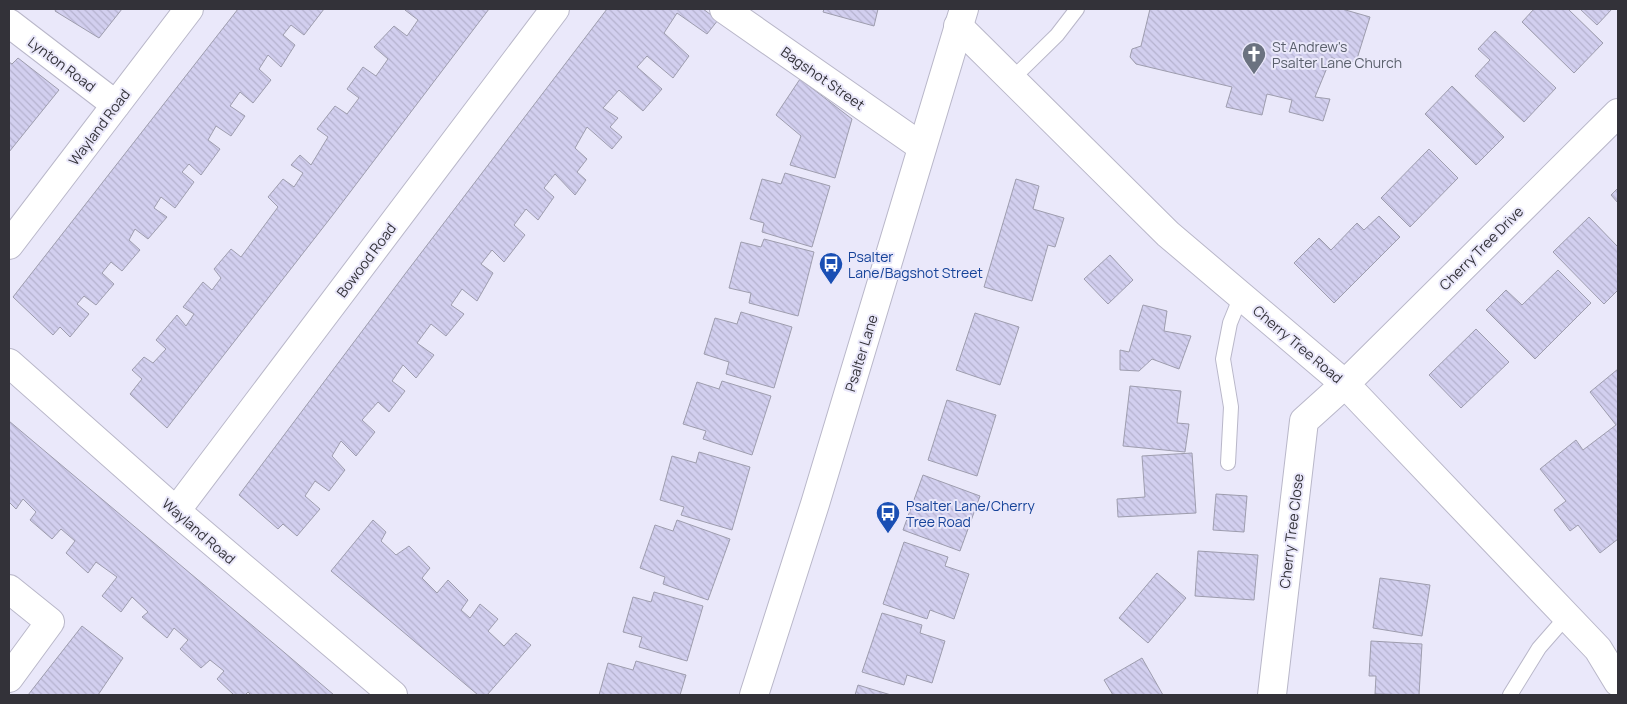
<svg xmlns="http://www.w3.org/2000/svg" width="1627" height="704" font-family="Manrope,sans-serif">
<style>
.building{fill:url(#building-back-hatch);stroke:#9e9dae}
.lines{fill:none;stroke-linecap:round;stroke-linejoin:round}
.service-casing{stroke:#b9b7c9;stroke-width:16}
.minor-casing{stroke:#b9b7c9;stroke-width:30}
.tertiary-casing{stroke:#b9b7c9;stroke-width:30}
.service{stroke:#fff;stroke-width:14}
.minor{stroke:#fff;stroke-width:28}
.tertiary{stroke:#fff;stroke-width:28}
.labels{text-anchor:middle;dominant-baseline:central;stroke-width:4;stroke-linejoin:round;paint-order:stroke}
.worship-label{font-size:14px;fill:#5b616d;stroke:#eae8fa;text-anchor:start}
.street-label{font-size:14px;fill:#333239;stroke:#eae8fa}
.transit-label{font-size:14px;fill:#164399;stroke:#eae8fa;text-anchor:start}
</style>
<defs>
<pattern id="building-back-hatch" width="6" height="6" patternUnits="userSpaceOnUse" patternTransform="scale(1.25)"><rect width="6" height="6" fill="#d2cfef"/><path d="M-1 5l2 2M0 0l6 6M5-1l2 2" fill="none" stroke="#b5b2ce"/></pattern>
</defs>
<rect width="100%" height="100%" fill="#eae8fa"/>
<path class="building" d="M56,9H122L99,38L55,11Z
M238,9H324L304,35L291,25L283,35L295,45L281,67L268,55L259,69L271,80L253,103L240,92L230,106L245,116L231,136L216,126L208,140L220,149L201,175L189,164L182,172L194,182L175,208L161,197L154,208L167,217L148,239L135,229L129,240L140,250L122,271L111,262L102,273L114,284L96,305L84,296L77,304L89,314L70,337L60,327L53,335L13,297Z
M406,9H489L332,216L167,428L130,394L142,379L132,370L144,357L153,363L166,349L156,340L177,315L186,326L194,314L183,307L203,282L212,290L221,278L214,269L231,249L241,257L278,207L268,197L283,179L294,187L303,173L291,165L300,155L311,165L328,137L317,129L335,106L347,114L359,98L347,89L363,67L376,76L388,59L374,47L394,26L407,36L418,20L405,10Z
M607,9H703L718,20L707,34L677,13L664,33L689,56L673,78L647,56L637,67L662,89L643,111L619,90L603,108L618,118L610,127L622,137L612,149L587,127L575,148L587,159L577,172L586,180L575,195L555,174L544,188L554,197L538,220L526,209L514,225L525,235L504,262L492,250L481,264L493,273L477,301L462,289L451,305L464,314L446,336L431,324L417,343L434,355L416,378L403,365L392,381L405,391L389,412L378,402L362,420L375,432L356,456L341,441L332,456L345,470L329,491L315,481L305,496L320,509L297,536L283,524L278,529L239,495L405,274Z
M824,9H878L874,26L823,12Z
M1150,9H1342L1370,17L1356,62L1331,58L1315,97L1330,99L1323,121L1289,112L1292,100L1267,94L1262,115L1226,107L1232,87L1136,64L1130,57L1132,49L1141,46Z
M1534,9H1568L1603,43L1574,73L1522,22Z
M1580,9H1612L1597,25Z
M1495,31L1556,88L1524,122L1475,76L1490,60L1478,49Z
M18,58L59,90L9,152V62L12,64Z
M800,79L852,119L835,178L790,165L801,136L776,115Z
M1452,86L1504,137L1476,165L1425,114Z
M1429,149L1458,178L1410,227L1381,198Z
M785,173L830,186L812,247L762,232L764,223L750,219L762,179L781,184Z
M1016,179L1039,186L1033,209L1064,218L1055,247L1048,245L1032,301L984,287Z
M1618,188V203L1611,195Z
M1379,216L1400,237L1334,303L1294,263L1319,238L1331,250L1357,223L1364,230Z
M1589,217L1618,247V290L1604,304L1553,252Z
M764,239L814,252L798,316L749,303L751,293L729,288L741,242L761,247Z
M1110,255L1133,280L1108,304L1084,279Z
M1558,270L1591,303L1535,359L1486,310L1506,290L1522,305Z
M1143,305L1167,311L1164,331L1191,336L1179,369L1152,359L1139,371L1120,370V350L1129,352Z
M741,312L792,327L774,388L726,374L729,362L704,354L715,318L737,324Z
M975,313L1019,327L1000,385L956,370Z
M1476,329L1509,362L1461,408L1429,375Z
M1618,369V539L1600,553L1578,525L1570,531L1554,510L1566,501L1540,469L1576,440L1583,450L1616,425L1590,392Z
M722,381L771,396L752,455L703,439L706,431L683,424L697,382L719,389Z
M1130,386L1181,391L1177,423L1189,424L1185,452L1123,446Z
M947,400L996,415L977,476L928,460Z
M9,421L285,653L334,695H251L248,692L245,695H234L217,679L224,671L210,660L201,668L180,649L188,640L174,628L167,638L142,617L148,612L132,597L121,612L102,596L117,577L96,562L88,573L66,553L75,541L61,529L52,539L30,520L36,512L23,499L16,509L9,502Z
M699,452L750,467L732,530L681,515L684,507L660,500L672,456L696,463Z
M1192,453L1196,513L1118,517L1117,499L1145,497L1142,456Z
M923,475L980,496L960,551L903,530Z
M1216,494L1247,496L1244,532L1213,530Z
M373,520L386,532L381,541L396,555L409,546L430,568L422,578L437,593L448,580L468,600L461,610L470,618L480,604L498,619L488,631L504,646L516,633L531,645L487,695H478L331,571Z
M677,520L730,539L708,600L663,584L665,577L640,568L655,525L673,531Z
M904,542L948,557L945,566L969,574L954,619L930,610L927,619L883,604Z
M1198,551L1258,555L1254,600L1195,596Z
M1157,573L1186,598L1148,643L1119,618Z
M1380,578L1430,585L1422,636L1373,628Z
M654,592L703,606L687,661L639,647L642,637L623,632L633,597L651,602Z
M882,613L922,625L920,633L945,641L932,683L907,675L904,685L862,672Z
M82,626L123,658L98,695H28Z
M1371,641L1422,644L1419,695L1375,694L1376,676H1369Z
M1142,658L1163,695H1113L1104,680Z
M636,661L686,675L680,695H599L608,663L633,670Z
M858,685L891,695H855Z"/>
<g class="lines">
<g class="service-casing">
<path id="service" d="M1011,80L1057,35L1077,9
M1228,463L1231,407L1223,359L1230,323L1241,296
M1510,695L1539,648L1567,616"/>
</g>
<g class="minor-casing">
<path id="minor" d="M724,9L922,147
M9,23L116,105
M958,26L1168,234L1345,384L1598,649L1618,682
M9,245L189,9
M9,363L176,511L393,695
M176,511L555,9
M9,589L50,622L9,678
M1272,695L1304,421L1345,384L1618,113"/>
</g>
<g class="tertiary-casing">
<path id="tertiary" d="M754,695L815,504L964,9"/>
</g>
<use href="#service" class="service"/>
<use href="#minor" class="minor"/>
<use href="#tertiary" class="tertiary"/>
</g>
<defs>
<g id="church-pin" transform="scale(1.25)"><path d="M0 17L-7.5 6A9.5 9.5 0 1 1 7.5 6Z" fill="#6b7280" stroke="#eae8fa"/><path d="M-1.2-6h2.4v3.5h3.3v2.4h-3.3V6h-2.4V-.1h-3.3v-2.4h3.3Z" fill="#fff"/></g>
<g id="bus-pin" transform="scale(1.25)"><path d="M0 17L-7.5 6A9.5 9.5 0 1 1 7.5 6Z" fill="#1a4fb4" stroke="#eae8fa"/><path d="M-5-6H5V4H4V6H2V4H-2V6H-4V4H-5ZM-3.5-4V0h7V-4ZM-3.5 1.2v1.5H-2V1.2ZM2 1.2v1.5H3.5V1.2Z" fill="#fff"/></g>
</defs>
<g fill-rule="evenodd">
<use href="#church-pin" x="1254" y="54"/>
<use href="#bus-pin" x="831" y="264"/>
<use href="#bus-pin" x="888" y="513"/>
</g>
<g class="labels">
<g class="worship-label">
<text x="1272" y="46">St Andrew's<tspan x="1272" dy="16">Psalter Lane Church</tspan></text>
</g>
<g class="street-label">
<text transform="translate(62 64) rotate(37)">Lynton Road</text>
<text transform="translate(823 78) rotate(35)">Bagshot Street</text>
<text transform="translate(99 127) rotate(-53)">Wayland Road</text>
<text transform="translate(1481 248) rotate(-45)">Cherry Tree Drive</text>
<text transform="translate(366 260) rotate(-53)">Bowood Road</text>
<text transform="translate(1298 344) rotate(40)">Cherry Tree Road</text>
<text transform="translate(861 353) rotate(-73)">Psalter Lane</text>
<text transform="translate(199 531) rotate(41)">Wayland Road</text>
<text transform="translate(1291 531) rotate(-83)">Cherry Tree Close</text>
</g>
<g class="transit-label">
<text x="848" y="256">Psalter<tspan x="848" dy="16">Lane/Bagshot Street</tspan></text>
<text x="906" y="505">Psalter Lane/Cherry<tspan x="906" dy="16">Tree Road</tspan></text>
</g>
</g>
<rect width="1627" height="704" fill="none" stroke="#333239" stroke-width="20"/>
</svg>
